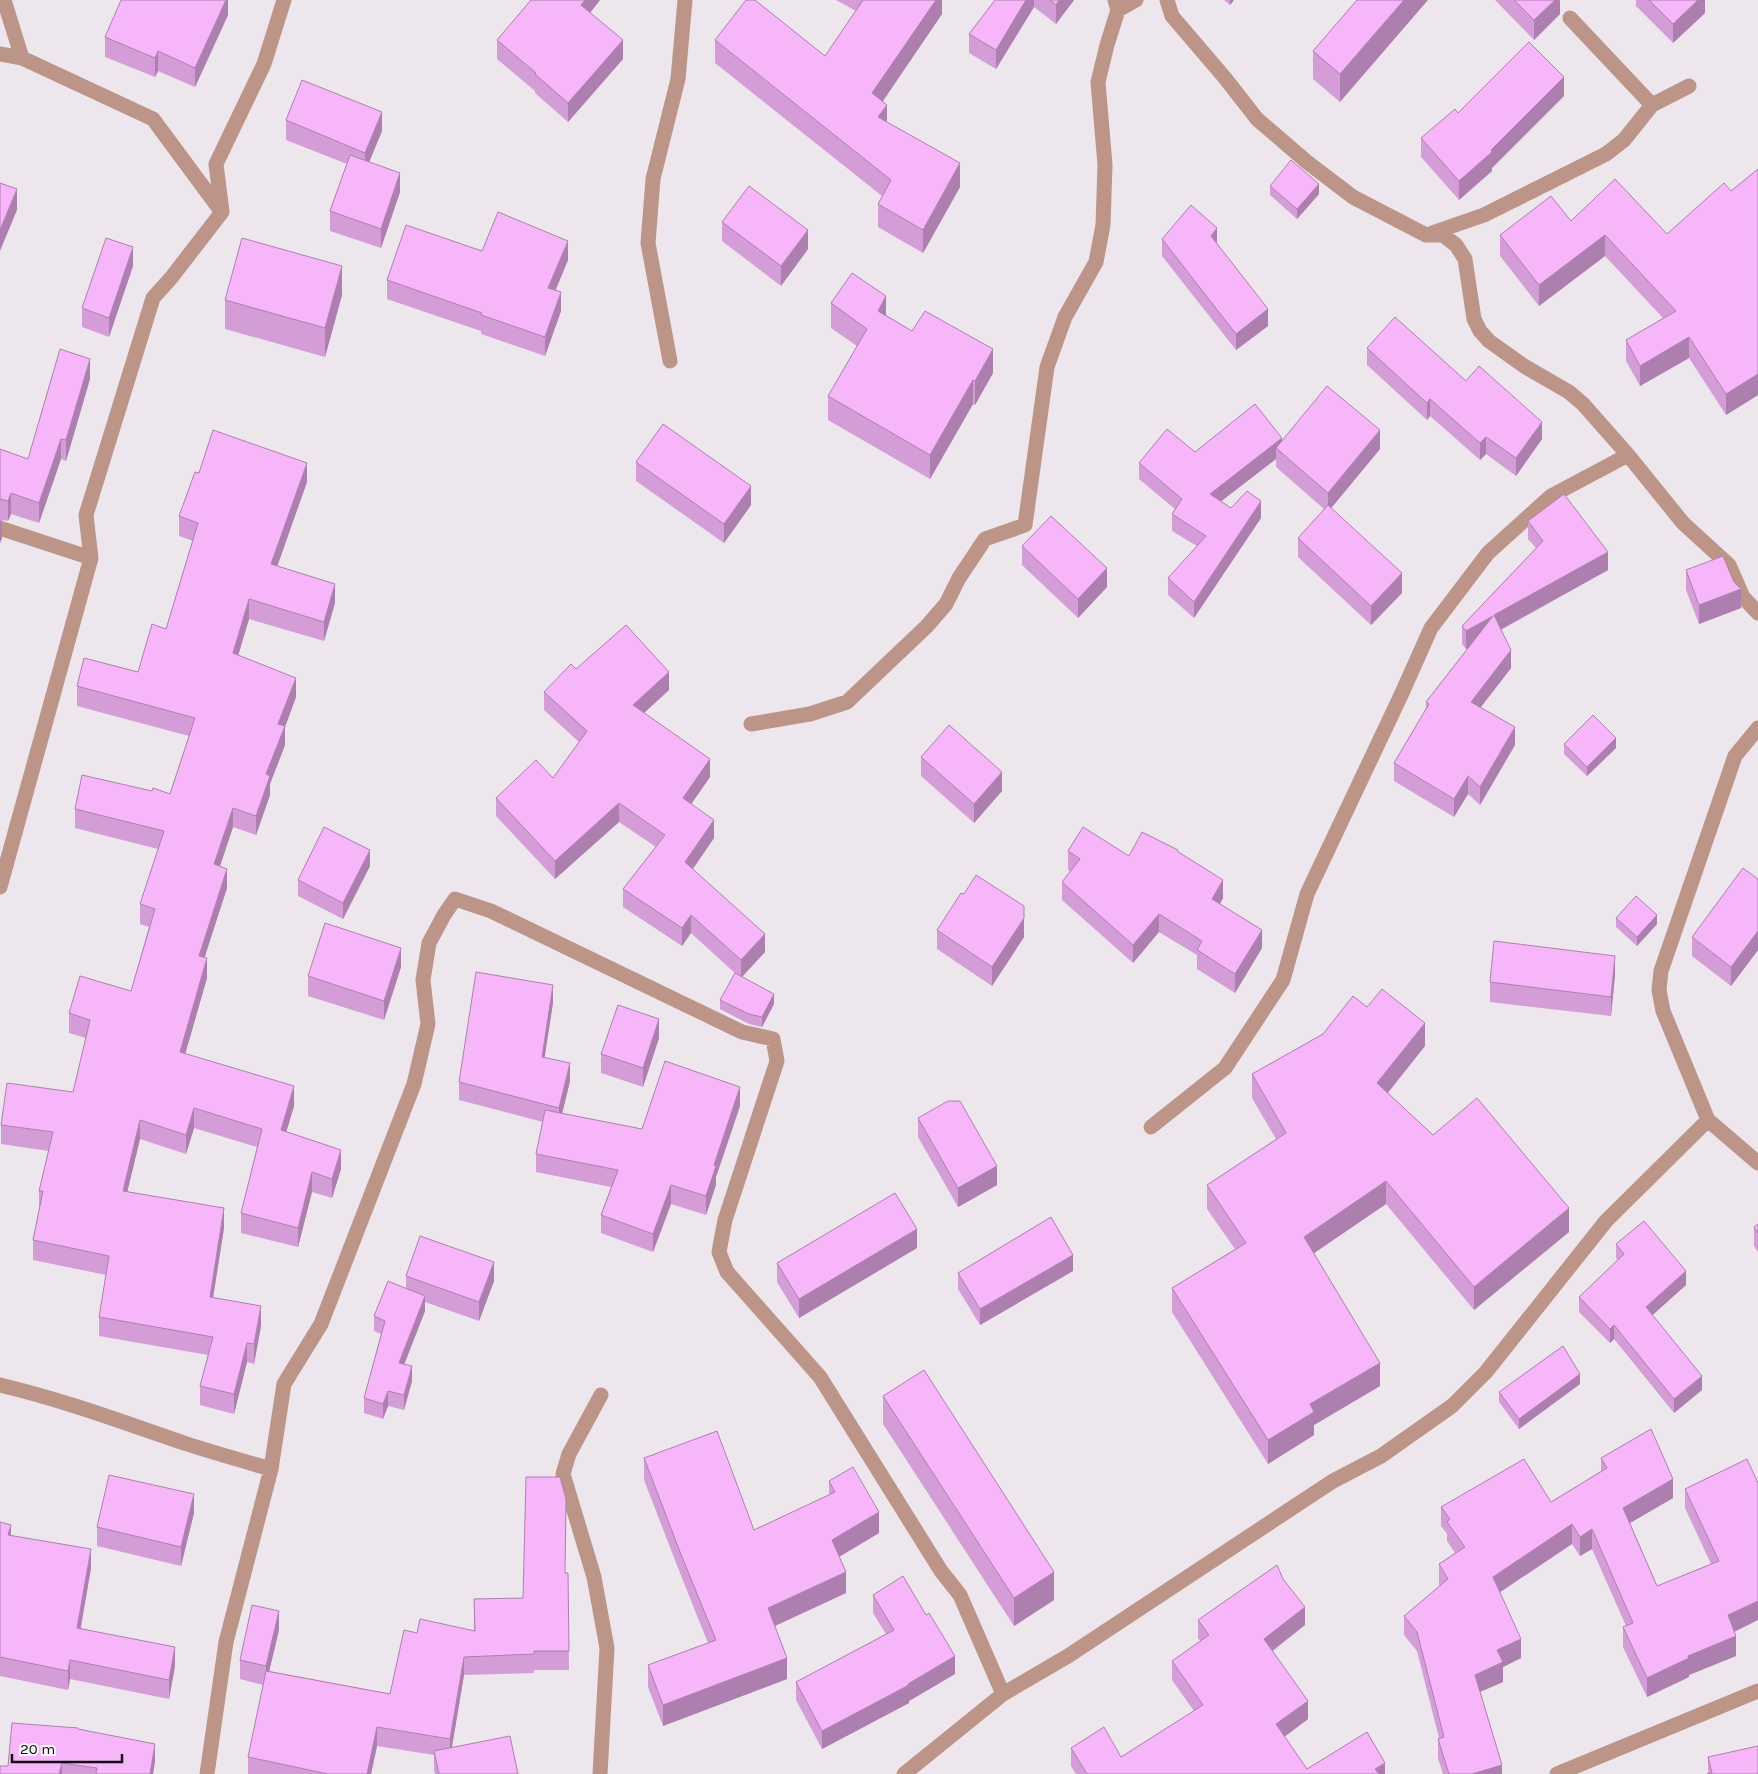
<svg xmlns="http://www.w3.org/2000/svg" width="1758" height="1774" font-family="Karla,sans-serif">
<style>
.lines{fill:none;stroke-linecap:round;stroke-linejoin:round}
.minor{stroke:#bd9588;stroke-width:15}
.wall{fill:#d49dd7}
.shaded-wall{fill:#ad7faf}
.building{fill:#f7b6fa;stroke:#ad7faf}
</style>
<rect width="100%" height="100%" fill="#ede7ed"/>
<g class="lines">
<path class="minor" d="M4,0L22,58
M1167,0L1172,16L1225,78L1257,119L1307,162L1353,197L1426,235H1443L1456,245L1465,259L1474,319L1480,331L1489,341L1524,366L1569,392L1583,404L1628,455L1683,523L1729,565L1743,597L1758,613
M1118,10L1136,0
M1570,18L1652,105
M0,54L22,58L153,119L221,211
M1432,233L1484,215L1606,154L1624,140L1652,105L1689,86
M670,361L648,243L653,179L678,79L685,0
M0,528L91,558
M751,724L810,714L847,702L927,626L946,604L959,578L985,539L1025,525L1047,367L1065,317L1096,262L1103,225L1105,165L1098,82L1107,45L1118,10L1115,0
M1758,728L1735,756L1661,971L1659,990L1663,1011L1708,1120L1758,1163
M0,887L91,558L86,515L153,298L171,278L222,212L216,164L264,64L284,0
M1151,1127L1225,1068L1283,980L1307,894L1402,693L1431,628L1488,553L1551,496L1628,455
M0,1385C64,1400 125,1423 187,1444C215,1453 243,1461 271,1469L226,1642L207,1774
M271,1469L284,1384L321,1324L414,1084L428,1024L423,980L429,943L444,915L455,899L491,911L742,1032L773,1039L777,1061L725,1220L719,1252L727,1272L820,1377L941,1571L960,1595L1003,1694
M600,1774L607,1648L594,1577L563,1474L569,1454L601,1395
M904,1774L1003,1694L1068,1656L1333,1481L1381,1456L1452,1406L1486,1372L1606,1221L1708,1120
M1557,1774L1758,1691"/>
</g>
<path class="wall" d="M228,0V15L195,87L158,71L155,77L105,57V37Z
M531,0H600L590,13L623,59L568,122L535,93V91L497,59V40Z
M836,0H942V14L883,101L887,122L960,187L923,253L878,227V204L882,196L715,63V40L825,56L856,11Z
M995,0H1074L1056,24L1034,7L996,69L969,53V34Z
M1224,0H1234L1230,5Z
M1357,0L1340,102L1313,79V51Z
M1495,0H1560V14L1534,40Z
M1636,0H1705V13L1673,43L1636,6Z
M1564,96L1492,168V171L1459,200L1421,157V138L1458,113Z
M286,120L382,131L369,162L400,192L381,248L330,231V211L347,164L286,140Z
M1758,169V395L1726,415L1689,358L1640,386L1626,361V340L1663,318L1605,256L1539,306L1500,256V235L1571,221L1667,234L1731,191Z
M1270,186L1319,194L1297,219L1270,195Z
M722,222L808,249L781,286L722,241Z
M1162,239L1217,244L1268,326L1236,350L1162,256Z
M482,251L568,260L556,290L561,311L545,356L481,334V331L387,299V280Z
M133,266L109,337L82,327V308Z
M342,295L325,357L225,329V300Z
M831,303L886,315L912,331L993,373L975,405L973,404L930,479L828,420V396L857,346L831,328Z
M1367,348L1466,381L1542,439L1516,476L1486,454L1480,460L1430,416L1427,420L1367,365Z
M90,379L66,461L61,459L39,523L11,514L8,521L2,520V538L0,543V449L28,459Z
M1282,440L1380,449L1331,508L1402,593L1371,625L1298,557V538L1324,509L1276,467V459L1221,501L1231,508L1261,518L1194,618L1168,595V578L1197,546L1172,531V514L1175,509L1139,479V463L1195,452Z
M636,462L751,505L724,543L636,481Z
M199,473L307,482L277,566L335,603L324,641L249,619L238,655L296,697L285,727V745L270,784V795L256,835L233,827L220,866L227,888L204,957L207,978L185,1054L294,1106L286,1132L341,1169L332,1198L312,1192L298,1247L241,1233V1213L257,1147L194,1128L186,1154L140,1139L127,1191L224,1228L213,1298L261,1326L254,1364L247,1362L234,1414L200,1405V1386L208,1355L99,1336V1317L106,1275L33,1260V1240L39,1209V1191L49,1151L1,1144V1125L73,1092L86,1038L69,1033V1013L131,991L149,927L140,924V904L158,849L75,828V809L152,791L170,794L189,736L77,706V686L138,672L166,629L193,541L179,536V516Z
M1528,521L1608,570L1501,630L1511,668L1480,708L1515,745L1480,805L1468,794L1454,817L1394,781V763L1426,709V702L1468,648L1466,649L1462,644V626L1536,548L1528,539Z
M1022,546L1107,587L1078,618L1022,565Z
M1686,570L1741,608L1699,624L1686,590Z
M576,669L669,690L644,713L710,777L691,804L714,838L693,869L765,952L742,977L774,1004L762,1027L749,1024L720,1009V1000L737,975L691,933L682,946L623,907V889L656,847L619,822L555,879L496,816V798L553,778L579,742L544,710V692Z
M1564,744L1616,748L1587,776L1564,754Z
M921,757L1002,791L974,823L921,776Z
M1068,851L1129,856L1178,852L1223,898L1220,904L1262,948L1235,993L1197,969V955L1159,932L1133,963L1062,900V882L1070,871L1068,870Z
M370,866L343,919L298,896V880Z
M1758,879V950L1731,986L1692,956V937Z
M1616,918L1657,924L1637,946L1616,927Z
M937,930L1024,937L992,986L937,949Z
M401,967L384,1020L308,996V976Z
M1615,975L1611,1016L1490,1002V982Z
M553,1003L544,1057L570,1081L562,1114L642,1129L740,1106L716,1177V1185L706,1215L671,1204L653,1252L601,1233V1215L611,1187L536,1172V1154L543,1122L459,1100V1082Z
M1367,1007L1425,1046L1388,1093L1433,1135L1569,1232L1474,1310L1386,1204L1314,1253L1380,1386L1314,1425V1435L1268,1464L1172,1312V1288L1235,1249L1207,1209V1185L1276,1139L1252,1098V1074L1323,1034Z
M659,1038L643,1087L601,1073V1054Z
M918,1118L997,1185L958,1207L918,1137Z
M1758,1224V1252L1754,1246V1227Z
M1616,1244L1686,1285L1652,1315L1702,1390L1674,1413L1614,1339L1610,1343L1579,1312V1297L1618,1260L1616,1258Z
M917,1248L799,1318L777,1282V1263Z
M1073,1271L980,1325L958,1289V1273Z
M406,1276L494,1281L479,1321L425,1302V1311L404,1364L412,1381L404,1410L388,1406L383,1419L364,1413V1398L381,1334L374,1331V1316L406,1288Z
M1580,1384L1519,1429L1499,1402V1392Z
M883,1396L1054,1600L1014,1626L883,1424Z
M644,1458L754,1530L829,1495V1481L879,1533L839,1557L846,1593L775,1626L787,1679L663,1726L648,1687V1665L708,1643L682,1578L644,1480Z
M1601,1458L1673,1498L1630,1523L1657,1586L1711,1564L1685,1508V1489L1747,1459L1734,1631L1736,1656L1689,1675V1677L1647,1697L1623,1647V1627L1626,1626L1592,1549L1580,1556L1572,1544L1499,1592L1521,1658L1503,1667V1682L1480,1692L1502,1774H1443L1438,1758V1739L1439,1738L1417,1651L1404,1635V1616L1440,1586L1439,1584V1564L1455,1553L1447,1541V1534L1441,1526V1507L1551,1502L1601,1471Z
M194,1513L181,1566L97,1546V1527Z
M566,1518L565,1573H568L569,1670H534V1673L464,1675L452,1747L518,1774H435L434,1770V1755L377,1746L371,1774H248V1757L263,1685L240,1679V1660L279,1630L269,1671L390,1694L417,1633L474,1631V1599L523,1598Z
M0,1522L11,1535L91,1568L81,1628L175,1666L169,1699L70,1679L68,1690L0,1676Z
M873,1595L955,1674L909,1701V1703L822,1749L796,1700V1682L886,1634L873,1613Z
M1198,1620L1305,1625L1273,1651L1308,1719L1284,1737L1307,1769L1385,1774H1076L1071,1766V1748L1121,1757L1194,1711L1172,1680V1661L1200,1641L1198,1638Z
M78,1729L155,1761L153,1774H0L8,1766Z
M1708,1757L1758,1774H1708Z"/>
<path class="shaded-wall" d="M226,0H228V15L195,87V68Z
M585,0H600L581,24V5Z
M936,0H942V14L872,117V93Z
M1026,0H1034V7L996,69V50Z
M1059,0H1074L1056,24V5Z
M1230,0H1234L1230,5Z
M1404,0H1428L1340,102V74Z
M1555,0H1560V14L1534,40V20Z
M1698,0H1705V13L1673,43V24Z
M623,40V59L568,122V103Z
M158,51V71L155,77V58Z
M1564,77V96L1492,168V171L1459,200V181Z
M887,105V128L878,117Z
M382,112V131L365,172V153Z
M960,163V187L923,253V230Z
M400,173V192L381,248V229Z
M1319,184V194L1297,219V209Z
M17,189V210L0,251V230Z
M1217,228V244L1211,236Z
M808,230V249L781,286V266Z
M1605,235V256L1539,306V285Z
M568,241V260L548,307V288Z
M133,247V266L109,337V318Z
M342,266V295L325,357V328Z
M561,292V311L545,356V337Z
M886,296V320L878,311Z
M1268,309V326L1236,350V334Z
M1689,337V358L1640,386V366Z
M993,349V373L975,405V381Z
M90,359V379L66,461V440Z
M1758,374V395L1726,415V394Z
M973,380V404L930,479V455Z
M1430,399V416L1427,420V403Z
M1542,422V439L1516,476V458Z
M1380,430V449L1328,512V493Z
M1486,437V454L1480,460V443Z
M1282,438V454L1276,448V459L1210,510V494Z
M61,439V459L39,523V503Z
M307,463V482L271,584V564Z
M751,486V505L724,543V524Z
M11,493V514L8,521V501Z
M1261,501V518L1194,618V602Z
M2,518V538L0,543V523Z
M1608,552V570L1494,633V615Z
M1107,568V587L1078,618V599Z
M1402,573V593L1371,625V606Z
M335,584V603L324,641V622Z
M1741,589V608L1699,624V605Z
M249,599V619L233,673V653Z
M1493,616V634L1466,649V631Z
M1511,650V668L1471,720V702Z
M669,672V690L633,723V705Z
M296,678V697L285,727V745L270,784V795L256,835V816L278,724Z
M1515,727V745L1480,805V787Z
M1616,738V748L1587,776V767Z
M710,759V777L683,816V798Z
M1002,772V791L974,823V804Z
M1468,776V794L1454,817V799Z
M619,803V822L555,879V861Z
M233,808V827L214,884V864Z
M714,820V838L685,880V862Z
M370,850V866L343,919V903Z
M227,869V888L199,975V956Z
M1223,880V898L1212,917V899Z
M1159,914V932L1133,963V945Z
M691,915V933L682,946V928Z
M1657,915V924L1637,946V937Z
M1024,918V937L992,986V967Z
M1262,930V948L1235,993V974Z
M1758,931V950L1731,986V967Z
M765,934V952L741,978V960Z
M401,948V967L384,1020V1001Z
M1615,956V975L1611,1016V997Z
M207,958V978L180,1072V1052Z
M553,985V1003L542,1075V1057Z
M774,994V1004L762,1027V1017Z
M659,1019V1038L643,1087V1068Z
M1425,1023V1046L1377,1106V1083Z
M570,1063V1081L559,1126V1108Z
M294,1086V1106L281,1150V1130Z
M740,1087V1106L716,1177V1185L706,1215V1196L714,1165Z
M194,1108V1128L186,1154V1135Z
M140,1120V1139L123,1210V1191Z
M341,1150V1169L332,1198V1179Z
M997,1166V1185L958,1207V1188Z
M312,1172V1192L298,1247V1228Z
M1386,1181V1204L1304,1260V1237Z
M671,1185V1204L653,1252V1234Z
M224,1208V1228L210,1317V1297Z
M1569,1208V1232L1474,1310V1287Z
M917,1229V1248L799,1318V1299Z
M1073,1255V1271L980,1325V1309Z
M494,1262V1281L479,1321V1302Z
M1686,1271V1285L1646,1321V1307Z
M425,1296V1311L399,1378V1363Z
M261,1306V1326L254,1364V1344Z
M1614,1325V1339L1610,1343V1329Z
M247,1343V1362L234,1414V1394Z
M1380,1363V1386L1314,1425V1435L1268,1464V1440L1310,1404Z
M412,1366V1381L404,1410V1395Z
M1580,1374V1384L1519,1429V1419Z
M1702,1376V1390L1674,1413V1399Z
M388,1391V1406L383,1419V1404Z
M1673,1479V1498L1623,1527V1508Z
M194,1494V1513L181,1566V1547Z
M879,1512V1533L832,1561V1540Z
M1572,1524V1544L1493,1597V1577Z
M11,1525V1544L8,1535Z
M1592,1529V1549L1580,1556V1537Z
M91,1549V1568L77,1647V1628Z
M846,1572V1593L768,1629V1608Z
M1054,1572V1600L1014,1626V1598Z
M1758,1601V1620L1728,1635V1615Z
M1305,1607V1625L1264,1657V1639Z
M279,1611V1630L266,1685V1666Z
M1736,1636V1656L1689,1675V1677L1647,1697V1678L1688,1656Z
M1521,1639V1658L1503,1667V1682L1475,1694V1675L1497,1650Z
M175,1647V1666L169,1699V1680Z
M955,1656V1674L909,1701V1703L822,1749V1731L908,1684Z
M464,1657V1675L450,1758V1739Z
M787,1658V1679L663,1726V1705Z
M70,1660V1679L68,1690V1671Z
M1308,1701V1719L1276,1743V1724Z
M377,1727V1746L371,1774H367Z
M155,1744V1761L153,1774H150Z
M62,1763V1774H59Z
M1385,1763V1774H1375V1769Z
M1502,1765V1774H1472Z"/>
<path class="building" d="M121,0H226L195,68L158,51L155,58L105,37Z
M531,0H585L581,5L623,40L568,103L535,74L536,73L497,40Z
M746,0H755L825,56L863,0H936L872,93L887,105L878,117L960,163L923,230L878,204L891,180L715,40Z
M995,0H1026L996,50L969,34Z
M1050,0H1059L1056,5Z
M1357,0H1404L1340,74L1313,51Z
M1514,0H1555L1534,20Z
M1649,0H1698L1673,24Z
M1529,42L1564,77L1491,150L1492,152L1459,181L1421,138L1455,109L1458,113Z
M302,80L382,112L365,153L286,120Z
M350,155L400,173L381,229L330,211Z
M1291,160L1319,184L1297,209L1270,186Z
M1758,169V374L1726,394L1689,337L1640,366L1626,340L1676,311L1605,235L1539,285L1500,235L1551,196L1571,221L1615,179L1667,234L1724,183L1731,191Z
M0,183L17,189L0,230Z
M749,186L808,230L781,266L722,222Z
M1191,205L1217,228L1211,236L1268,309L1236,334L1162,239Z
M498,212L568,241L548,288L561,292L545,337L481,315L482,313L387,280L406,225L482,251Z
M106,238L133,247L109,318L82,308Z
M242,238L342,266L325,328L225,300Z
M852,273L886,296L878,311L912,331L925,311L993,349L975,381L973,380L930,455L828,396L867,329L831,303Z
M1395,317L1466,381L1479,366L1542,422L1516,458L1486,437L1480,443L1430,399L1427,403L1367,348Z
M60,349L90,359L66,440L61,439L39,503L11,493L8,501L0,499V449L28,459Z
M1327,386L1380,430L1328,493L1276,448Z
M1255,404L1282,438L1210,494L1231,508L1247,491L1261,501L1194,602L1168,578L1206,536L1172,514L1182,499L1139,463L1167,429L1195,452Z
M663,424L751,486L724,524L636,462Z
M213,430L307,463L271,564L335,584L324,622L249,599L233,653L296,678L278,724L285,726L266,774L270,776L256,816L233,808L214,864L227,869L199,956L207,958L180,1052L294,1086L281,1130L341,1150L332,1179L312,1172L298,1228L241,1213L262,1129L194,1108L186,1135L140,1120L123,1191L224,1208L210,1297L261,1306L254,1344L247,1343L234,1394L200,1386L213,1337L99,1317L109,1256L33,1240L43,1191H39L53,1132L1,1125L7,1083L73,1092L90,1020L69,1013L80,976L131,991L155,909L140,904L164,831L75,809L82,775L152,791L153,788L170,794L195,718L77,686L84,658L138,672L152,624L166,629L198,523L179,516L195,472L199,473Z
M1564,494L1608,552L1494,615L1511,650L1471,702L1515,727L1480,787L1468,776L1454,799L1394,763L1429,704L1426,702L1493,616L1466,631L1462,626L1543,541L1528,521Z
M1328,505L1402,573L1371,606L1298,538Z
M1051,516L1107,568L1078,599L1022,546Z
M1723,556L1734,582L1741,589L1699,605L1686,570Z
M626,625L669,672L633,705L710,759L683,798L714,820L685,862L765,934L741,960L691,915L682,928L623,889L665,835L619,803L555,861L496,798L536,760L553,778L587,731L544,692L571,664L576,669Z
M1593,715L1616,738L1587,767L1564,744Z
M949,725L1002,772L974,804L921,757Z
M324,827L370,850L343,903L298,880Z
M1083,827L1129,856L1142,832L1178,850L1177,851L1223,880L1212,899L1262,930L1235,974L1197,950L1202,941L1159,914L1133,945L1062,882L1080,859L1068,851Z
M1743,868L1758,879V931L1731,967L1692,937Z
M976,875L1024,906V918L992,967L937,930L961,893L964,894Z
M1636,896L1657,915L1637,937L1616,918Z
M325,923L401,948L384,1001L308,976Z
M1494,941L1615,956L1611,997L1490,982Z
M476,972L553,985L542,1057L570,1063L559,1108L459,1082Z
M735,973L774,994L762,1017L749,1014L720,1000Z
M1382,989L1425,1023L1377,1083L1433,1135L1477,1098L1569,1208L1474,1287L1386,1181L1304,1237L1380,1363L1310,1404L1314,1412L1268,1440L1172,1288L1246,1243L1207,1185L1286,1133L1252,1074L1323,1034L1353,996L1367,1007Z
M618,1005L659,1019L643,1068L601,1054Z
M665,1061L740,1087L714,1165L716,1166L706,1196L671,1185L653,1234L601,1215L618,1170L536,1154L545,1110L642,1129Z
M948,1101H960L997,1166L958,1188L918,1118Z
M895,1193L917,1229L799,1299L777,1263Z
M1051,1217L1073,1255L980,1309L958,1273Z
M1644,1221L1686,1271L1646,1307L1702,1376L1674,1399L1614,1325L1610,1329L1579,1297L1624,1254L1616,1244Z
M1758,1224V1233L1754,1227Z
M420,1236L494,1262L479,1302L406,1276Z
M388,1281L425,1296L399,1363L412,1366L404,1395L388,1391L383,1404L364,1398L385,1321L374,1316Z
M1563,1346L1580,1374L1519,1419L1499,1392Z
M924,1370L1054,1572L1014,1598L883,1396Z
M1651,1429L1673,1479L1623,1508L1657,1586L1719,1561L1685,1489L1747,1459L1758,1483V1601L1728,1615L1736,1636L1688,1656L1689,1658L1647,1678L1623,1627L1633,1623L1592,1529L1580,1537L1572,1524L1493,1577L1521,1639L1497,1650L1503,1662L1475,1675L1502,1765L1472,1774H1449L1438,1739L1444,1737L1417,1632L1404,1616L1448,1579L1439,1564L1465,1547L1447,1522L1450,1519L1441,1507L1524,1459L1551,1502L1607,1468L1601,1458Z
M717,1431L754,1530L835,1492L829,1481L853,1467L879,1512L832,1540L846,1572L768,1608L787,1658L663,1705L648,1665L716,1640L682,1557L644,1458Z
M109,1475L194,1494L181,1547L97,1527Z
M526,1477H560L566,1499L565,1573H568L569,1651H534V1654L464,1657L450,1739L377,1727L367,1774H328L248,1757L266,1671L390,1694L404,1630L417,1633L420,1619L475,1631L474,1599L523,1598Z
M0,1522L11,1525L8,1535L91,1549L77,1628L175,1647L169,1680L70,1660L68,1671L0,1657V1658Z
M1277,1565L1283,1579L1305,1607L1264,1639L1308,1701L1276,1724L1307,1769L1367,1732L1385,1763L1375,1769L1379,1774H1087L1071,1748L1104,1727L1121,1757L1203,1705L1172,1661L1209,1635L1198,1620Z
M903,1576L926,1615L929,1613L955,1656L908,1684L909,1685L822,1731L796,1682L894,1630L873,1595Z
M252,1605L279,1611L266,1666L240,1660Z
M12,1723L78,1728V1729L155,1744L150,1774H96L97,1768L62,1763L59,1774H0V1766H8Z
M510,1736L518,1774H439L434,1751Z
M1758,1746V1774H1707L1712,1773L1708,1757Z"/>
<path d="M12 1754v8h110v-8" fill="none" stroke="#110f11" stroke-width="2.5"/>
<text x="20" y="1754" font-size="15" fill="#110f11" stroke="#faf4fa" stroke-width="4" paint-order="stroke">20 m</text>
</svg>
